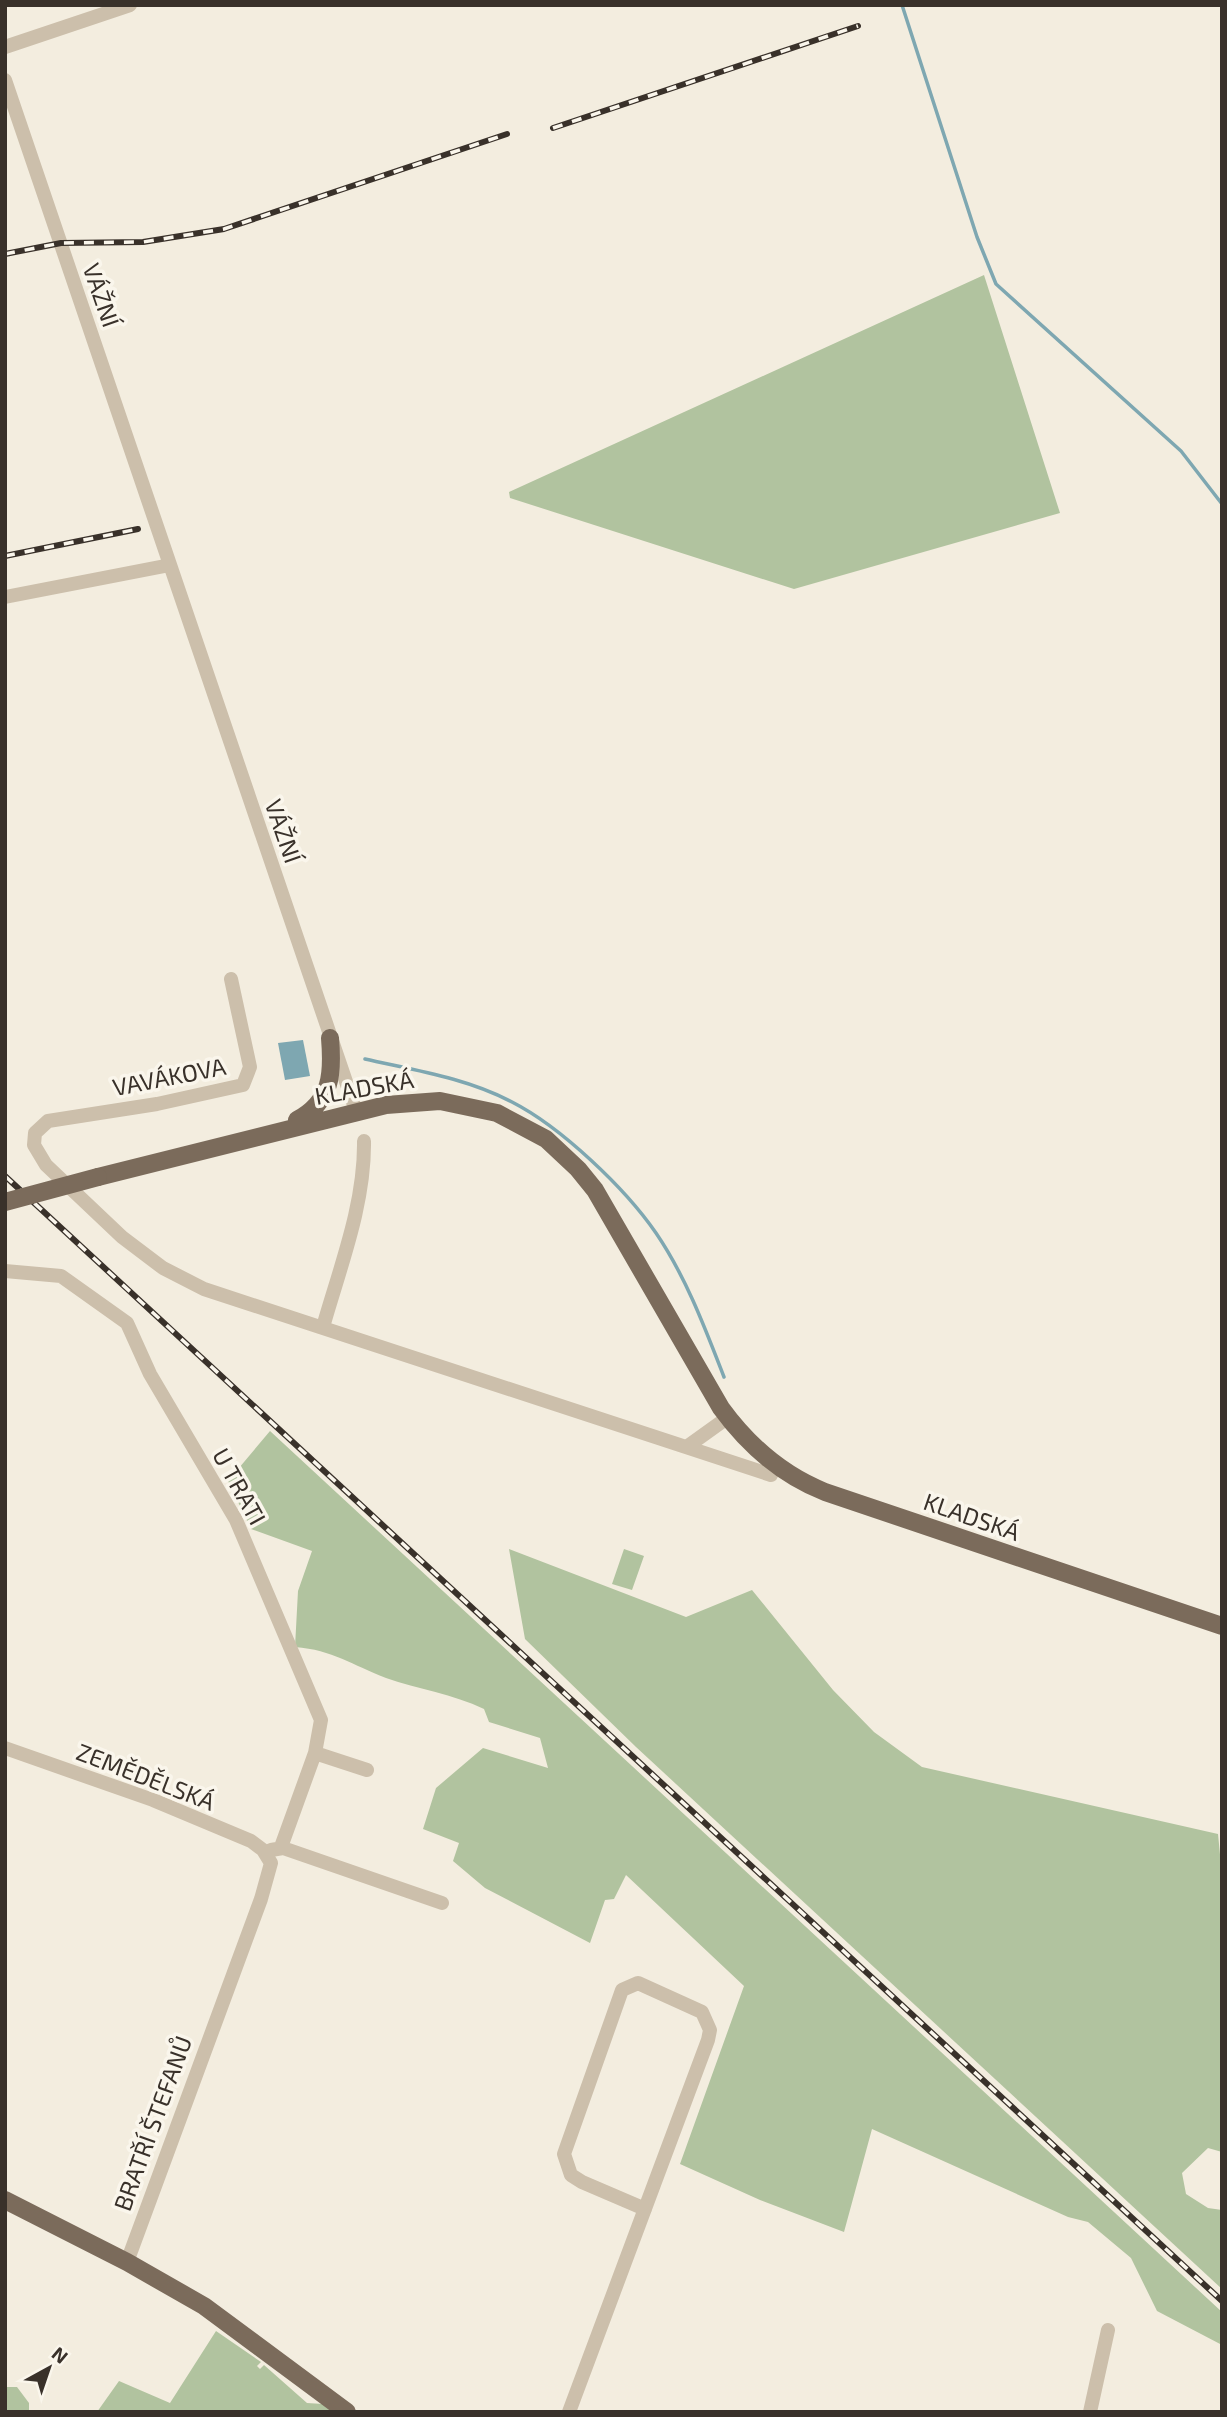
<svg xmlns="http://www.w3.org/2000/svg" width="1227" height="2417" font-family="'Exo 2',sans-serif">
<style>
.green{fill:#b1c39f}
.water{fill:#7ea7b1}
.lines{fill:none;stroke-linecap:round;stroke-linejoin:round}
.stream{stroke:#7ea7b1;stroke-width:3.5}
.minor{stroke:#ccbfab;stroke-width:14}
.major{stroke:#7b6b5b;stroke-width:18}
.rail-casing{stroke:#39312a;stroke-width:6}
.rail{stroke:#faf6ec;stroke-width:3.5;stroke-dasharray:10;stroke-linecap:butt}
.major-bridge{stroke:#7b6b5b;stroke-width:18}
.labels{text-anchor:middle;dominant-baseline:central;stroke-width:7;stroke-linejoin:round;paint-order:stroke}
.street-label{font-size:24px;fill:#39312a;stroke:#faf6ec}
</style>
<rect width="100%" height="100%" fill="#f3eddf"/>
<path class="green" d="M984,275L1060,513L794,589L510,498L509,492Z
M270,1431L1222,2312V2345L1157,2311L1131,2258L1088,2222L1068,2217L872,2129L844,2232L760,2200L680,2164L744,1986L626,1875L614,1899L605,1900L590,1943L485,1888L453,1861L459,1843L423,1829L436,1788L483,1748L548,1768L540,1738L489,1722L484,1709C453,1694 418,1689 386,1678C352,1665 333,1650 295,1647L298,1591L312,1551L251,1529L228,1481Z
M509,1549L686,1617L752,1590L833,1690L874,1732L922,1767L1218,1834L1222,1875V2152L1208,2148L1182,2173L1186,2194L1208,2208L1222,2210V2289L636,1747L525,1639Z
M624,1549L644,1556L632,1590L612,1584Z
M216,2331L261,2362L257,2366L260,2369L264,2365L307,2403L323,2404L333,2412H97L119,2381L170,2403Z
M5,2387H17L29,2403V2412H5Z"/>
<path class="water" d="M303,1040L310,1076L285,1080L278,1043Z"/>
<g class="lines">
<path class="stream" d="M902,5L977,237L996,284L1181,451L1222,504
M365,1059C414,1070 467,1078 512,1102C561,1127 625,1188 656,1233C686,1277 705,1328 724,1377"/>
<path class="minor" d="M5,47L130,5
M5,80L356,1111
M5,597L170,565
M231,979L250,1067L243,1085L157,1104L48,1121L35,1133L34,1145L46,1165L122,1237L163,1268L204,1289L771,1475
M5,1271L61,1276L127,1323L150,1374L236,1520L321,1720L315,1753L281,1847
M323,1327C340,1267 365,1204 364,1141
M688,1446L727,1418
M5,1748L153,1800L251,1841L263,1850L271,1863L261,1899L127,2262
M315,1753L367,1770
M271,1850L283,1848L442,1903
M569,2412C615,2288 662,2164 708,2040L710,2030L702,2012L638,1983L622,1990L564,2154L571,2175L582,2182L645,2209
M1090,2412L1108,2330"/>
<path class="major" d="M297,1120C332,1101 333,1074 330,1038
M98,1177L386,1105L440,1101L497,1113L546,1139L578,1169L595,1190L721,1408C748,1445 782,1475 825,1492L1222,1626
M5,2200L127,2262L204,2306L347,2412"/>
<g class="rail-casing">
<path id="rail" d="M553,128L858,26
M5,254L61,243L143,242L224,229L507,134
M5,556L138,529
M5,1176L1222,2301"/>
</g>
<use href="#rail" class="rail"/>
<path class="major-bridge" d="M5,1202L98,1177"/>
</g>
<g class="labels">
<g class="street-label">
<text transform="translate(102 295) rotate(71)">VÁŽNÍ</text>
<text transform="translate(284 831) rotate(71)">VÁŽNÍ</text>
<text transform="translate(169 1076) rotate(-11)">VAVÁKOVA</text>
<text transform="translate(364 1087) rotate(-10)">KLADSKÁ</text>
<text transform="translate(240 1486) rotate(61)">U TRATI</text>
<text transform="translate(972 1516) rotate(19)">KLADSKÁ</text>
<text transform="translate(146 1776) rotate(21)">ZEMĚDĚLSKÁ</text>
<text transform="translate(152 2123) rotate(-70)">BRATŘÍ ŠTEFANŮ</text>
</g>
</g>
<rect width="1227" height="2417" fill="none" stroke="#39312a" stroke-width="14"/>
<g transform="translate(49 2368) rotate(40)" stroke="#faf6ec" stroke-width="5" paint-order="stroke">
<path d="M0-5L12 26L0 18L-12 26Z" fill="#39312a"/>
<text y="-10" font-size="19" font-weight="bold" text-anchor="middle" fill="#39312a">N</text>
</g>
</svg>
